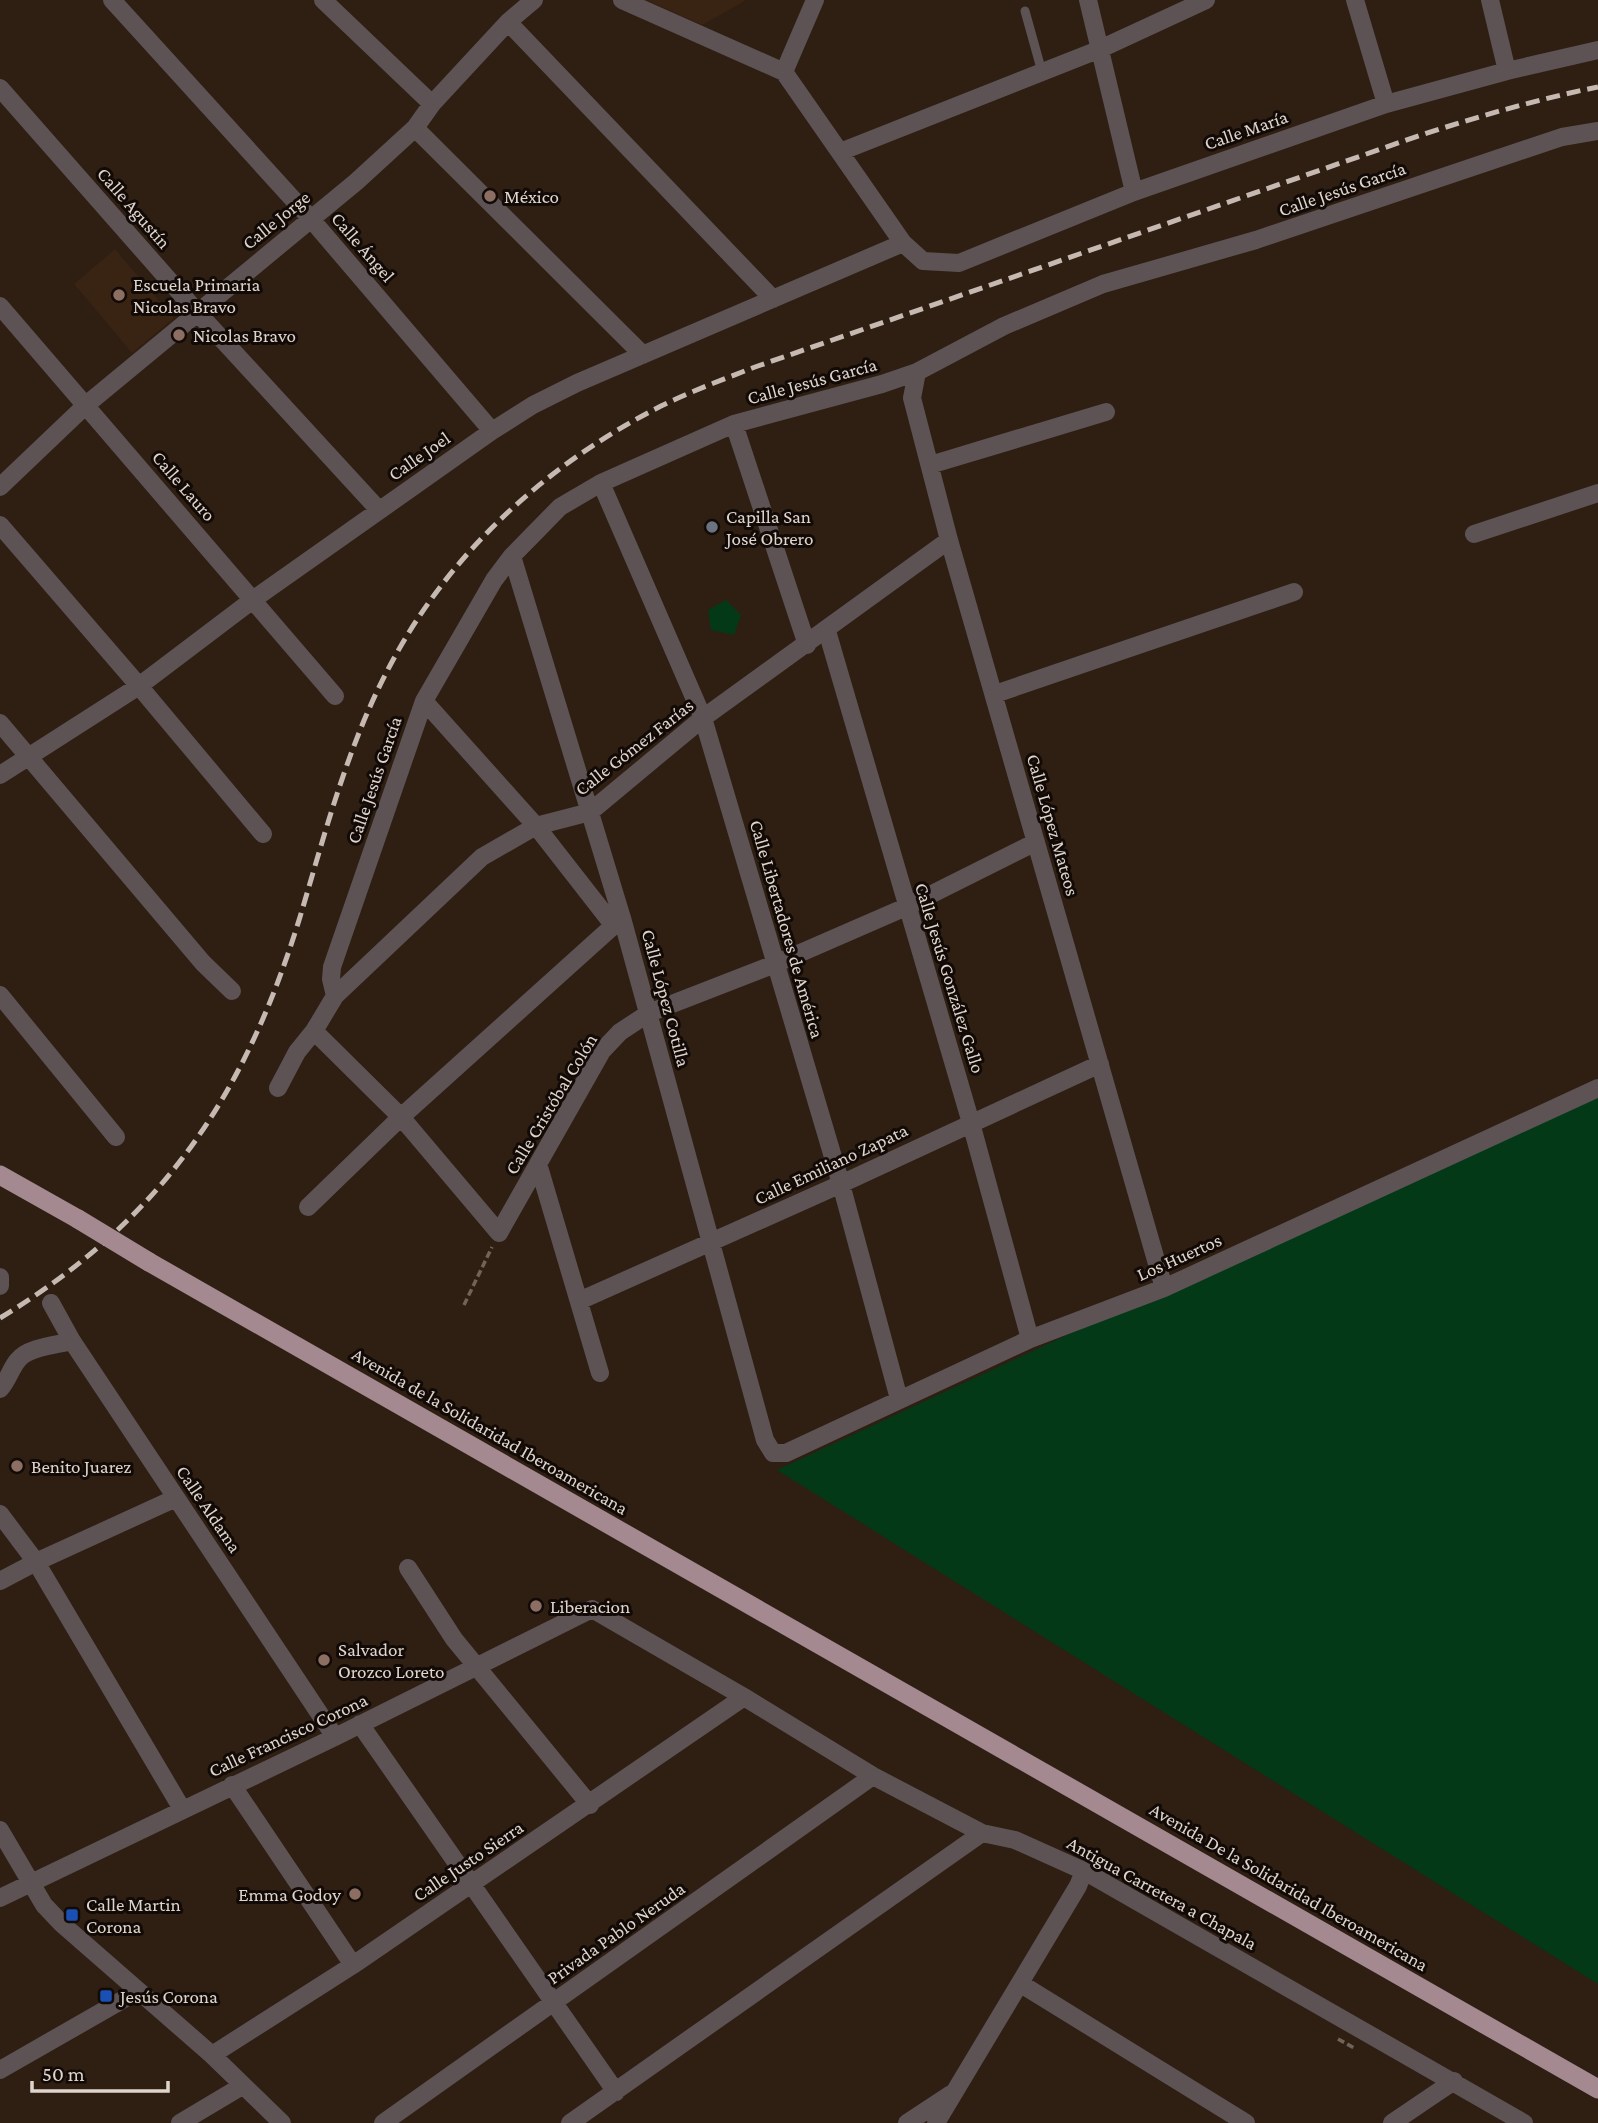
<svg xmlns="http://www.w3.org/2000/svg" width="1598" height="2123" font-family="'Crimson Pro',serif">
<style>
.built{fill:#392313}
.green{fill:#043917}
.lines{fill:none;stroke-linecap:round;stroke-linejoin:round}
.path{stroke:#716358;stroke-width:3.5;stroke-dasharray:7 3.5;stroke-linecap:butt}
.service{stroke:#5d5254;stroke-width:9}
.minor{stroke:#5d5254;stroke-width:18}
.trunk{stroke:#a48a90;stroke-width:19}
.rail{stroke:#c5b9b1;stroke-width:5;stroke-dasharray:14 7;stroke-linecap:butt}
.trunk-bridge{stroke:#a48a90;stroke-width:19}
.education-dot{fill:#8d6e63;stroke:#110a06;stroke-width:2.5}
.worship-dot{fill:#6b7280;stroke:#110a06;stroke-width:2.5}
.transit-dot{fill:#1a4fb4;stroke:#110a06;stroke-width:2.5}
.labels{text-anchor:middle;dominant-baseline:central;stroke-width:6;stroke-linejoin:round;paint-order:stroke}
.street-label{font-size:19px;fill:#e0d5cd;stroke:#110a06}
.poi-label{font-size:19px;fill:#e0d5cd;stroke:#110a06;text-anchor:start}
</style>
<rect width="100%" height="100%" fill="#2f1e12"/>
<path class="built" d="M646,0H744L745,1L702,25Z
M115,249L174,318L132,353L74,284Z"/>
<path class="green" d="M726,600L741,615L734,635L711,630L708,610Z
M1598,1088V1984L777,1470Z"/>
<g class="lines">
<path class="path" d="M464,1305L492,1247
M1338,2039L1356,2049"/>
<path class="service" d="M1025,11L1042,72"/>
<path class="minor" d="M112,0L311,219L492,431
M323,0L432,104
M622,0L784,72L903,243L923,261L959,263L1134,192L1386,104L1507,71L1598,50
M1088,0L1134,192
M1355,0L1386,104
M1490,0L1507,71
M508,22L773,299
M784,72L815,0
M0,88L197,312L379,510
M415,128L643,355
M840,152L1098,50L1206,0
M0,306L335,696
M917,372L912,398L949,540L1164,1288
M734,424L807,645
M930,465L1106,412
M601,483L703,718L841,1184L899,1399
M0,487L86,405L356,182L415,128L432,104L508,22L534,0
M0,525L139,686L263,834
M1474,534L1598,493
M512,556L622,918L765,1440L773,1453H786L1030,1339L1164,1288L1598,1088
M827,631L971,1123L1030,1339
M995,694L1294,592
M424,701L536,826L614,926
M0,723L203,963L232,991
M0,775L139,686L254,599L492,431L533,405L577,383L903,243
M0,995L116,1137
M335,996L331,979L332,967L424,701L494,580L512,556L560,507L601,483L734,424L882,384L917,372L1004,326L1103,284L1256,240L1562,137L1598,131
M314,1031L401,1117L499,1233L602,1051L620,1032L649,1013L775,964L906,907L1036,842
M278,1088L297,1052L314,1031L335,996L482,857L536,826L590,812L703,718L949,540
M539,1167L600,1373
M308,1207L401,1117L622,918
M0,1277V1286
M579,1301L841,1184L1100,1064
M51,1303L72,1341L335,1737
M0,1389C8,1380 11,1368 18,1360C28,1347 57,1345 72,1341
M0,1514L36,1562L182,1809
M408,1568L454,1639L590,1805
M0,1581L36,1562L176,1498
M360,1724L616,2092
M232,1785L353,1965
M0,1830L44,1905L62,1924L212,2055L282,2123
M0,1898L335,1737L592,1609L744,1697L873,1776L982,1833L1015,1840L1084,1871L1524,2123
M1021,1984L1246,2123
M212,2055L353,1965L744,1697
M0,2070L138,1991
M180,2123L242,2086
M383,2123L873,1776
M570,2123L982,1833
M907,2123L951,2094
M936,2123L1078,1886L1084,1871
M1392,2123L1454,2081"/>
<path class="trunk" d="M0,1175L78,1219
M149,1262L1598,2089"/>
<path class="rail" d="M0,1318C162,1220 245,1096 300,917C326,830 349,740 393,660C453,549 549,463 661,406C692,391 724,379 755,367L1421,135C1480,116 1538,99 1598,87"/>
<path class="trunk-bridge" d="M78,1219L149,1262"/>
</g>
<g class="education-dot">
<circle cx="490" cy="196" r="7"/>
<circle cx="119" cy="295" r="7"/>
<circle cx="179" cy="335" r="7"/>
<circle cx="17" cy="1466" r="7"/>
<circle cx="536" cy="1606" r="7"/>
<circle cx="324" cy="1660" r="7"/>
<circle cx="355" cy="1894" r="7"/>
</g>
<circle class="worship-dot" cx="712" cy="527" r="7"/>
<g class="transit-dot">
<rect x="65" y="1908" width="14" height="14" rx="3.5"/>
<rect x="99" y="1989" width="14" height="14" rx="3.5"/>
</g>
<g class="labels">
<g class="street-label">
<text transform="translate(1246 130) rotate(-19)">Calle María</text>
<text transform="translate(1342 189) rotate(-19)">Calle Jesús García</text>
<text transform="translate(134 208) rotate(49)">Calle Agustín</text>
<text transform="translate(276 220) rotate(-39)">Calle Jorge</text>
<text transform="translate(363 247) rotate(49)">Calle Ángel</text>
<text transform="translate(812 381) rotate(-15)">Calle Jesús García</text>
<text transform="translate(419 456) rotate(-35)">Calle Joel</text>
<text transform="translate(184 486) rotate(49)">Calle Lauro</text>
<text transform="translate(634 747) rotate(-38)">Calle Gómez Farías</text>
<text transform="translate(374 780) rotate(-71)">Calle Jesús García</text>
<text transform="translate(1053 825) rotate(74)">Calle López Mateos</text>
<text transform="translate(787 929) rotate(74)">Calle Libertadores de América</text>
<text transform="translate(950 978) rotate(73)">Calle Jesús González Gallo</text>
<text transform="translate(666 998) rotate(75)">Calle López Cotilla</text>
<text transform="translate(551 1104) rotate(-59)">Calle Cristóbal Colón</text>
<text transform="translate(831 1164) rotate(-25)">Calle Emiliano Zapata</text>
<text transform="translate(1179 1257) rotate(-24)">Los Huertos</text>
<text transform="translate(490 1431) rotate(30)">Avenida de la Solidaridad Iberoamericana</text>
<text transform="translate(209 1509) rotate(56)">Calle Aldama</text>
<text transform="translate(288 1735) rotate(-25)">Calle Francisco Corona</text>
<text transform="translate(468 1861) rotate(-34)">Calle Justo Sierra</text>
<text transform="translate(1289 1887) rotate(30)">Avenida De la Solidaridad Iberoamericana</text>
<text transform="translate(1162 1893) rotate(29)">Antigua Carretera a Chapala</text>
<text transform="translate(616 1933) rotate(-35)">Privada Pablo Neruda</text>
</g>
<g class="poi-label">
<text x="504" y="196">México</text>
<text x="133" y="284">Escuela Primaria<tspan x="133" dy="22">Nicolas Bravo</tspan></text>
<text x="193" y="335">Nicolas Bravo</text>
<text x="726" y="516">Capilla San<tspan x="726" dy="22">José Obrero</tspan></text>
<text x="31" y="1466">Benito Juarez</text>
<text x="550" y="1606">Liberacion</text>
<text x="338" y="1649">Salvador<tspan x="338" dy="22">Orozco Loreto</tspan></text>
<text x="341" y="1894" text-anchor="end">Emma Godoy</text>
<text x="86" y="1904">Calle Martin<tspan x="86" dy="22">Corona</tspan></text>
<text x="120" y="1996">Jesús Corona</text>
</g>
</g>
<path d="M32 2081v10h136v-10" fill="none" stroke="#e0d5cd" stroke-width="3.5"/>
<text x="42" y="2081" font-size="21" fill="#e0d5cd" stroke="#110a06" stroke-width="5" paint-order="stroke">50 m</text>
</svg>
